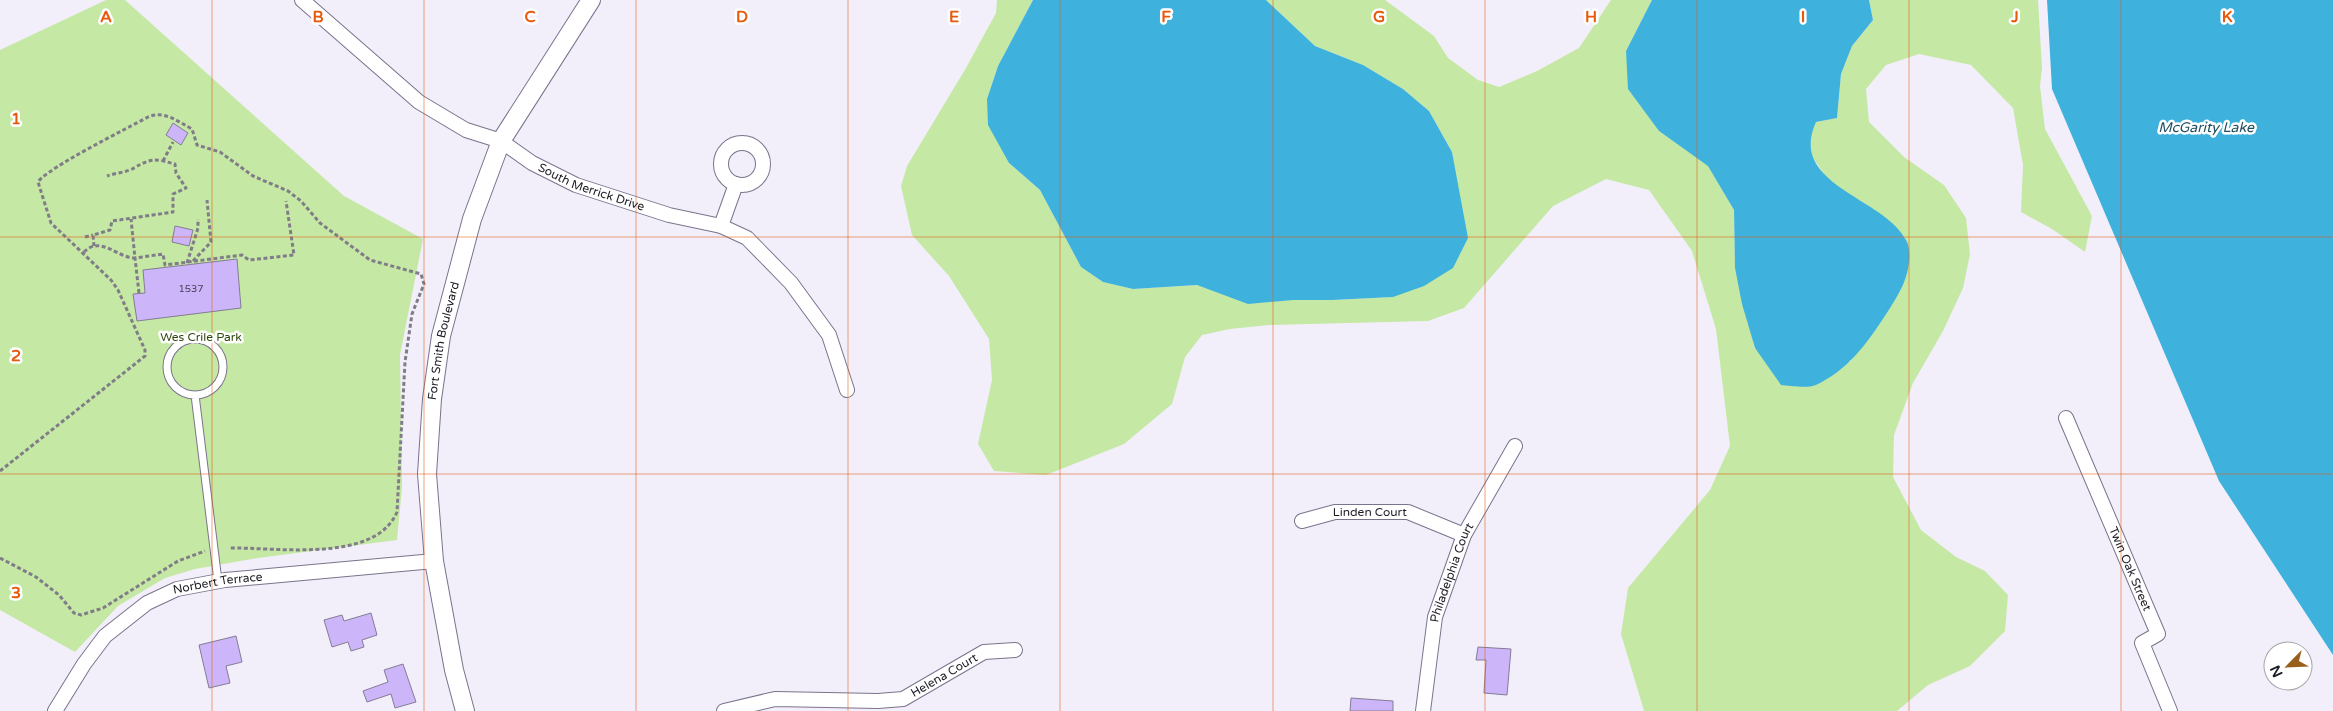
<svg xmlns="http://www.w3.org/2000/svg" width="2333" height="711" font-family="'Varela Round',sans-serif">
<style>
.green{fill:#c5e8a4}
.water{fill:#3eb2dd}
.building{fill:#ccb6f9;stroke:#847c95}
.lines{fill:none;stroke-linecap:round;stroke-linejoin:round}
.service-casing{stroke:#7b738c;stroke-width:9}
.minor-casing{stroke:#7b738c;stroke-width:16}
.tertiary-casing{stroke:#7b738c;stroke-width:20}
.path{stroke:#807d88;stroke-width:3;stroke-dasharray:4 2.5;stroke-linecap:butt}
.service{stroke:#fff;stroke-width:7}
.minor{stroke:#fff;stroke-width:14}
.tertiary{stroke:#fff;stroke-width:18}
.grid{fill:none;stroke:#e8590c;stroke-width:1;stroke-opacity:0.55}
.labels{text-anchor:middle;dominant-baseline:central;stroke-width:5;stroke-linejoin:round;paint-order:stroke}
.number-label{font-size:10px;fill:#4a425a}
.street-label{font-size:12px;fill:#1e1b25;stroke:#fff}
.park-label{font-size:12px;fill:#2f480d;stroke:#fff}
.water-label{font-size:14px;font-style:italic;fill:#204f61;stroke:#fff}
.grid-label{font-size:16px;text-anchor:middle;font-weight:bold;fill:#e8590c;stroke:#fff;stroke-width:5;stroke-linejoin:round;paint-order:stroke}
</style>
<rect width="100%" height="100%" fill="#f2effb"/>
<path class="green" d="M106,0H125L344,196L423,239L400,355L402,488L397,540L258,558L195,569L165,578L118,606L75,652L0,610V50Z
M997,0H1033L998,66L987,99L1009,163L1040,190L1081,267L1103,282L1133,289L1197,285L1221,292L1293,300H1332L1393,297L1456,181L1452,152L1429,111L1403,89L1363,65L1315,46L1266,0H1385L1434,36L1448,58L1478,80L1499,87L1537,71L1579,48L1611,0H1652L1626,51L1659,131L1708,165L1734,210L1735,268L1755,349L1850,362L1902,287L1866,204L1848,195L1826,177L1813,158L1808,138L1816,122L1837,118L1841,74L1852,46L1873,20L1869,0H2038L2042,68L2040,86L2045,129L2092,216L2085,252L2052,229L2021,212L2023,165L2013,108L1971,65L1919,54L1886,65L1866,89L1869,122L1904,157L1944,185L1966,218L1970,254L1963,288L1943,331L1913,383L1894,435L1893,477L1921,530L1956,557L1985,571L2008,595L2005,631L1970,666L1928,685L1897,711H1644L1621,634L1628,588L1710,490L1730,446L1716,329L1692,251L1649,190L1606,179L1553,206L1464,308L1428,321L1269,325L1230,329L1202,335L1185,357L1172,404L1124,444L1046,475L994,471L978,444L992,380L989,339L949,276L912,235L901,186L907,166L966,68L996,13Z"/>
<path class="water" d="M1033,0H1266L1315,46L1363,65L1403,89L1429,111L1452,152L1468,238L1453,268L1424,286L1393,297L1332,300H1293L1248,304L1197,285L1133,289L1103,282L1081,267L1040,190L1009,163L988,125L987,99L998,66Z
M1652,0H1869L1873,20L1852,46L1841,74L1837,118L1816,122C1787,185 1884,197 1906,240C1913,252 1908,275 1902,287C1892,307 1865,348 1849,362C1841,370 1828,379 1818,384C1810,389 1791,386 1781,385L1755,348L1742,304L1735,268L1734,210L1708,166L1659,131L1628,89L1626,51Z
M2047,0H2333V655L2219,481L2052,89Z"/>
<path class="building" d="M173,123L188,133L181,145L166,135Z
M175,226L193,230L189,246L172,242Z
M237,259L241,308L137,321L133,294L145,293L143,270Z
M371,613L377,635L362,640L364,647L351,651L348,642L332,647L324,620L342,615L344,621Z
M236,636L242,662L226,666L230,683L209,688L199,645Z
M1478,647L1511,649L1507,695L1484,693L1486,660H1476Z
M403,664L416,702L395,708L391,694L367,702L363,691L388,682L384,670Z
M1351,698L1393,701V711H1350Z"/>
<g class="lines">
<g class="service-casing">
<path id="service" d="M167 367a28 28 0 1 1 56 0a28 28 0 1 1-56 0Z
M195,395L218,581"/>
</g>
<g class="minor-casing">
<g id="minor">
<path id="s1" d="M302,0L419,102L466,130L501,141L532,163L576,185L669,215L721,226L747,238L791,283L829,335L847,390"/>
<circle cx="742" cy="164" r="21"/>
<path d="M721,226L736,184"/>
<path id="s2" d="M2066,418L2158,634L2142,643L2170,711"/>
<path id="s3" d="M1302,521L1335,512H1408L1464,535"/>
<path id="s4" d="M55,711L84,664L105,636L147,603L177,589L225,580L434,561"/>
<path id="s5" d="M724,711L775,699L878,701L903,699L984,652L1015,650"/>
<path id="s6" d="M1423,711L1435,617L1464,535L1515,446"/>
</g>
</g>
<g class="tertiary-casing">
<g id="tertiary">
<path id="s7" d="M465,711L454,670L434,561L427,474L432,399L441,336L472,219L501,141L591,0"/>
</g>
</g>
<path class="path" d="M163,161L173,142
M85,237L93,235
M94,246L93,235L110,230L112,221L173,212V194L186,188L176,173L175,164C155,159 153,157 134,168C128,172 115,173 107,176
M84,252C101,235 117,258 135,258L131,219
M193,261L211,242L207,200
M187,263L198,228V219
M139,293L135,258L163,254L165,265L242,255L249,260L294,255L286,201
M0,471L145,356V350L118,290L111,280L51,223L38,182C47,168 128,128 148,117C164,110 177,121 192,129L197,145L220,152L253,176L288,191L301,201L320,223L370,260L421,274L424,284L412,314L405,362L397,512C375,564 275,547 229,548
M0,558L36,577L59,595L74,613L81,615L103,608L178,561L205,551"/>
<use href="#service" class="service"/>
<use href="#minor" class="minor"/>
<use href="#tertiary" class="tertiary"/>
</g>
<path class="grid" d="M212,0V711M424,0V711M636,0V711M848,0V711M1060,0V711M1273,0V711M1485,0V711M1697,0V711M1909,0V711M2121,0V711M0,237H2333M0,474H2333"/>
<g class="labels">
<g class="number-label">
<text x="191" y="289">1537</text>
</g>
<g class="street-label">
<text stroke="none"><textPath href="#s1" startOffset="349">South Merrick Drive</textPath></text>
<text stroke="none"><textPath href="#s7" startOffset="375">Fort Smith Boulevard</textPath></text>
<text stroke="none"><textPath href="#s3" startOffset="69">Linden Court</textPath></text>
<text stroke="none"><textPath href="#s2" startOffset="164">Twin Oak Street</textPath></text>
<text stroke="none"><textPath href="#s6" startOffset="142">Philadelphia Court</textPath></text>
<text stroke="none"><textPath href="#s4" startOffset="218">Norbert Terrace</textPath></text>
<text stroke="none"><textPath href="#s5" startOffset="228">Helena Court</textPath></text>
</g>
<g class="park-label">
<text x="201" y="337">Wes Crile Park</text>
</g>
<g class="water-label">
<text x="2206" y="127">McGarity Lake</text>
</g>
</g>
<g class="grid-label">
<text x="106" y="22">A</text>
<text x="318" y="22">B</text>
<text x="530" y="22">C</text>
<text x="742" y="22">D</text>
<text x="954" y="22">E</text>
<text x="1166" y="22">F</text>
<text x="1379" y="22">G</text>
<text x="1591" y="22">H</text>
<text x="1803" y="22">I</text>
<text x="2015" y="22">J</text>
<text x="2227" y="22">K</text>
<text x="16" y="124">1</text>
<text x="16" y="361">2</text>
<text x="16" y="598">3</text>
</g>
<g transform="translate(2288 666) rotate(246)"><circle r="24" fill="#ffffff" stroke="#a5a4a8"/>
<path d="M0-4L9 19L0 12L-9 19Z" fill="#985e1c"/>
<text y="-8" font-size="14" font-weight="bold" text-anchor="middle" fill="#1e1b25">N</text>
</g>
</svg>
